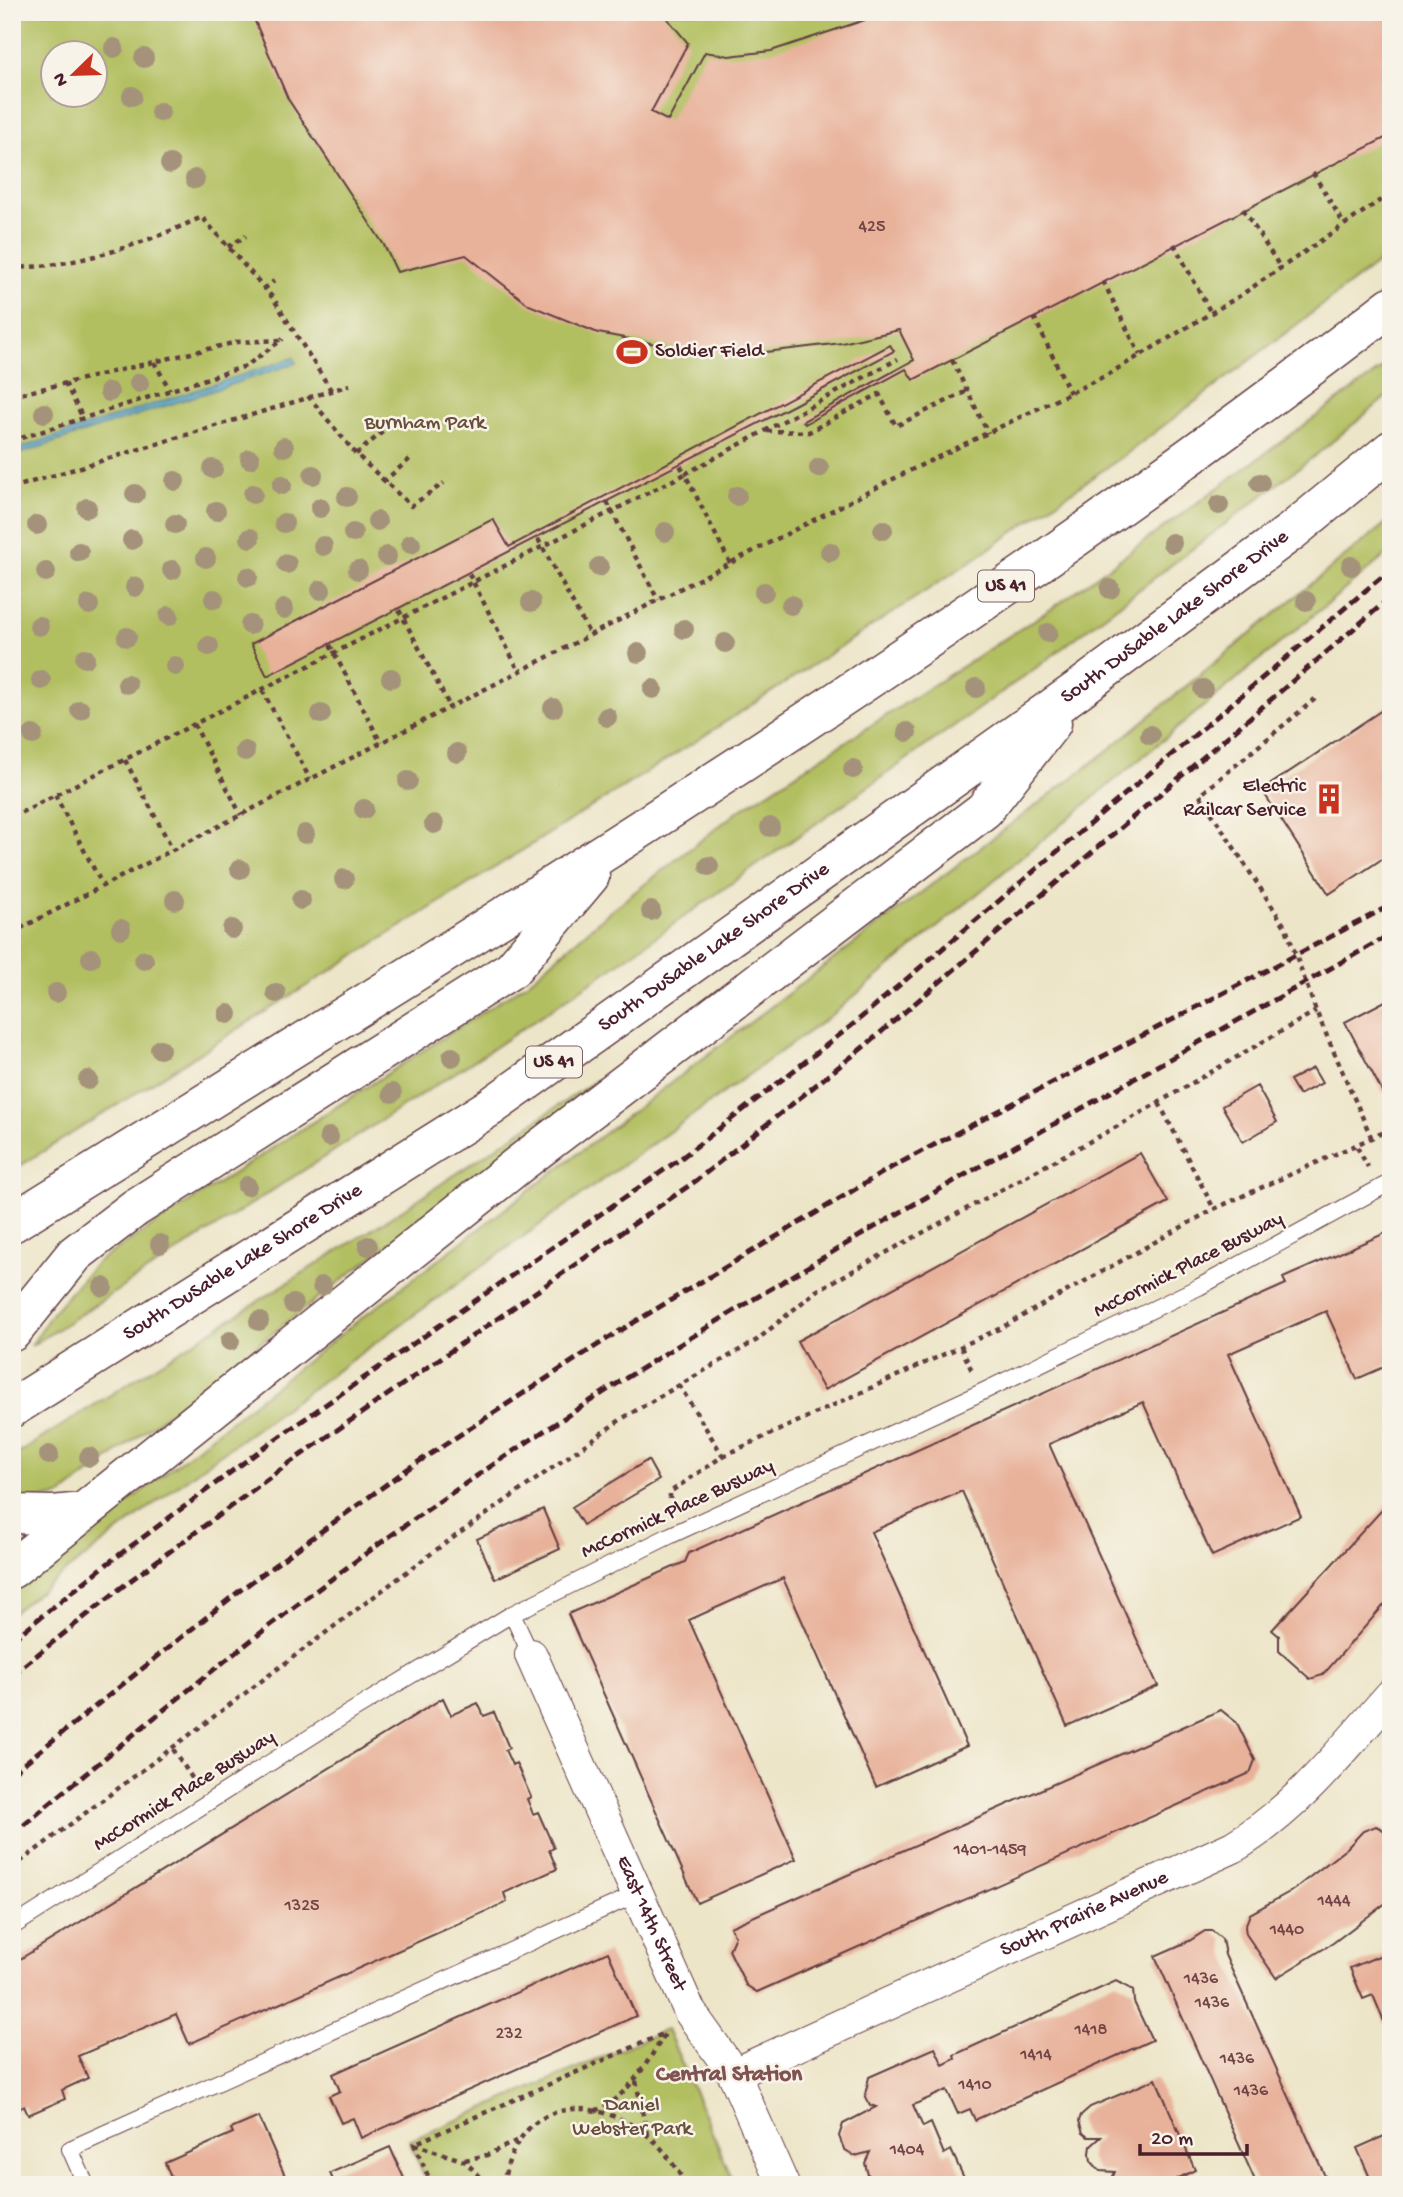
<svg xmlns="http://www.w3.org/2000/svg" width="1403" height="2197" font-family="'Gochi Hand',sans-serif">
<style>
.green{fill:#b2bf61;stroke:#7e6f46;stroke-width:2;fill-rule:evenodd}
.water{fill:#50adce;stroke:#4d667c;stroke-width:2}
.building{fill:#e8b19a}
.lines{fill:none;stroke-linecap:round;stroke-linejoin:round}
.lane-casing{stroke:#623d43;stroke-width:18}
.street-casing{stroke:#623d43;stroke-width:34}
.highway-casing{stroke:#623d43;stroke-width:41}
.path{stroke:#623d43;stroke-width:4.5;stroke-dasharray:5 5;stroke-linecap:butt}
.lane{stroke:#fff;stroke-width:16}
.street{stroke:#fff;stroke-width:32}
.highway{stroke:#fff;stroke-width:38}
.rail{stroke:#4a1f2b;stroke-width:5;stroke-dasharray:10 5;stroke-linecap:butt}
.tree{fill:#a4927a}
.labels{text-anchor:middle;dominant-baseline:central;stroke-width:5;stroke-linejoin:round;paint-order:stroke}
.number-label{font-size:18px;fill:#724447}
.shield{fill:#f7f3e8;stroke:#7e5f64;stroke-width:2}
.shield-label{font-size:19px;font-weight:bold;fill:#4a1f2b}
.poi-label{font-size:21px;fill:#4a1f2b;stroke:#f7f3e8;text-anchor:start}
.park-label{font-size:21px;fill:#694f3b;stroke:#f7f3e8}
.street-label{font-size:21px;fill:#4a1f2b;stroke:#f7f3e8}
.neighbourhood-label{font-size:23px;font-weight:bold;fill:#815252;stroke:#f7f3e8}
</style>
<rect width="100%" height="100%" fill="#f7f3e8"/>
<filter id="ink" filterUnits="userSpaceOnUse"><feTurbulence type="fractalNoise" baseFrequency=".0143" numOctaves="2"/><feDisplacementMap in="SourceGraphic" scale="14" xChannelSelector="R" yChannelSelector="G"/><feConvolveMatrix kernelMatrix="1 2 1 2 8 2 1 2 1" color-interpolation-filters="sRGB"/></filter>
<filter id="wash" filterUnits="userSpaceOnUse"><feTurbulence type="fractalNoise" baseFrequency=".00686" numOctaves="4" result="noise"/><feDisplacementMap in="SourceGraphic" scale="28" xChannelSelector="R" yChannelSelector="G"/><feGaussianBlur stdDeviation="1.57" result="paint"/><feColorMatrix in="noise" values="0 0 0 0 0 0 0 0 0 0 0 0 0 0 0 0 0 1.4 0 .05"/><feComposite in="paint" operator="in"/></filter>
<g filter="url(#wash)">
<rect width="100%" height="100%" fill="#ede5c8"/>
<path class="green" d="M12,12H1391V253L1125,455L967,564L701,738L12,1171ZM52,52H94V94H52Z
M1391,362V393L1321,451L1040,665L609,970L495,1047L31,1346L51,1314L97,1262L527,983L608,913L737,812L1054,607Z
M1391,519V551L829,1017L197,1471L12,1613V1594L351,1326L1097,759Z
M597,1080L599,1083L60,1496L25,1501L12,1495V1457L396,1214Z
M667,2029L735,2185H428L409,2141Z"/>
<path class="water" d="M294,358L296,363L12,456V451Z"/>
<g id="blocks">
<path class="building" d="M251,12H662L688,43L651,112L668,121L705,52L729,56L771,51L889,12H1391V135L913,380L906,369L805,424L803,421L914,360L899,330L842,343L766,352L682,349L598,333L529,305L466,255L397,272L384,245L288,99Z
M890,345L894,351L794,405L267,676L251,644L493,519L509,547Z
M1391,704V853L1329,894L1262,790Z
M1391,998V1089L1383,1093L1345,1022Z
M1313,1068L1322,1083L1299,1095L1290,1080Z
M1257,1086L1277,1122L1243,1142L1222,1106Z
M1140,1153L1168,1202L824,1390L797,1341Z
M1390,1231L1391,1364L1357,1379L1326,1311L1228,1354L1301,1516L1212,1556L1143,1402L1049,1444L1158,1686L1067,1726L962,1491L871,1532L967,1746L876,1787L783,1578L689,1620L796,1859L697,1903L568,1614L685,1562L689,1553L1286,1284L1283,1278Z
M648,1460L659,1480L583,1525L572,1507Z
M1391,1500V1597L1323,1675L1310,1679L1279,1651V1636L1272,1630Z
M543,1509L560,1549L495,1579L477,1539Z
M443,1698L451,1715L478,1703L484,1716L494,1712L509,1748L505,1750L512,1765L516,1763L531,1797L527,1799L533,1814L538,1812L554,1848L549,1850L557,1869L504,1893L507,1902L189,2044L176,2014L78,2056L88,2078L62,2090L65,2099L28,2115L24,2106L12,2112V1964Z
M1221,1710L1237,1723L1255,1760L1250,1773L757,1992L746,1985L729,1950L735,1936L730,1927Z
M1376,1826L1391,1834V1899L1333,1943L1276,1978L1246,1934L1245,1927L1250,1914L1293,1890L1347,1848L1363,1831Z
M1205,1931H1212L1222,1939L1225,1955L1329,2185H1257L1155,1956L1189,1941Z
M1391,1951V2022L1385,2024L1373,1995L1363,1999L1350,1968Z
M608,1952L636,2016L361,2138L353,2118L341,2123L329,2096L340,2091L333,2074Z
M1116,1981L1133,1990L1134,2002L1152,2040L975,2120L970,2109L958,2114L947,2090L913,2105L923,2127L931,2123L944,2154L951,2150L965,2180L955,2185H885L890,2178L880,2181L868,2175L865,2163L870,2152L855,2156L844,2149L839,2136L843,2124L876,2107L870,2105L865,2095L869,2077L935,2048L943,2065L955,2059L954,2055Z
M1156,2079L1195,2170L1165,2185H1109L1115,2172L1100,2171L1091,2161L1090,2153L1091,2146L1101,2137H1088L1083,2133L1079,2121L1081,2115L1090,2107Z
M259,2117L289,2185H174L165,2163L233,2133L231,2129Z
M1391,2133V2185H1373L1357,2148Z
M390,2147L407,2185H335L330,2173Z"/>
</g>
</g>
<g filter="url(#ink)">
<use href="#blocks" fill-opacity="0" stroke="#623d43" stroke-width="2"/>
<g class="lines">
<g class="lane-casing">
<path id="lane" d="M512,1614L531,1655
M12,1927L342,1717L512,1614L671,1535L982,1392L1199,1287L1391,1182
M86,2185L70,2149L637,1894"/>
</g>
<g class="street-casing">
<g id="street">
<path id="s1" d="M531,1655L690,2012L734,2074L783,2185"/>
<path id="s2" d="M734,2074L1233,1847C1297,1809 1342,1750 1391,1695"/>
</g>
</g>
<g class="highway-casing">
<g id="highway">
<path d="M12,1223C481,931 954,644 1391,306"/>
<path d="M12,1332L75,1254L135,1208L512,969L590,876"/>
<path id="s3" d="M12,1408L489,1108L1079,689L1292,531L1391,450"/>
<path d="M12,1514L53,1515L83,1512"/>
<path d="M12,1569L518,1165L984,810L1052,723"/>
</g>
</g>
<path class="path" d="M1313,173L1344,224
M1243,209L1280,267
M1174,244L1211,313
M228,247L246,236
M12,268C80,266 141,245 202,217L273,298L331,390
M1103,281L1140,355
M264,289L274,281
M1034,317L1070,393
M952,360L988,433
M154,362L170,390
M65,383L83,418
M12,396L237,342L281,340
M308,396L356,454L411,506L444,483
M767,431L809,432L879,394L896,426L967,391
M12,441L246,366L283,339
M356,454L385,430
M383,482L411,458
M12,488L350,385
M607,502L658,600
M538,539L590,635
M730,563L685,474L898,359
M469,574L519,671
M399,610L450,707
M330,645L381,743
M262,690L310,779
M1315,699L1200,795L1286,928L1316,1011L1372,1139
M194,724L241,815
M125,760L173,850
M55,795L103,886
M12,817L685,474L680,465
M12,907L23,927L903,474L1107,375L1238,297L1391,193
M1159,1103L1214,1209
M1357,1147L1368,1167
M961,1347L972,1371
M723,1456L1001,1328L1214,1209L1391,1129
M670,1509V1492L723,1456L679,1385
M173,1749L194,1781
M12,1868L440,1547L623,1418L757,1340L816,1291L1118,1126L1316,1011
M636,2081L647,2134
M595,2111C629,2096 646,2064 665,2034
M414,2144L464,2161L489,2185
M465,2160L487,2155L518,2140
M432,2185L414,2144L665,2033
M503,2185C516,2103 585,2089 647,2135C664,2147 675,2168 687,2185"/>
<use href="#lane" class="lane"/>
<use href="#street" class="street"/>
<use href="#highway" class="highway"/>
<path class="rail" d="M12,1640L107,1564L270,1443L680,1159L851,1026L1391,569
M12,1675L127,1583L288,1464L697,1180L866,1045L1391,597
M12,1773L243,1588L409,1468L613,1335L892,1167L1391,905
M12,1835C144,1725 276,1616 417,1517C727,1300 1062,1121 1391,934"/>
</g>
<g class="tree">
<circle cx="114" cy="48" r="10"/>
<circle cx="144" cy="58" r="10"/>
<circle cx="132" cy="96" r="10"/>
<circle cx="160" cy="112" r="10"/>
<circle cx="170" cy="164" r="10"/>
<circle cx="195" cy="179" r="10"/>
<circle cx="139" cy="383" r="10"/>
<circle cx="109" cy="392" r="10"/>
<circle cx="44" cy="413" r="10"/>
<circle cx="284" cy="447" r="10"/>
<circle cx="250" cy="459" r="10"/>
<circle cx="819" cy="468" r="10"/>
<circle cx="213" cy="469" r="10"/>
<circle cx="313" cy="475" r="10"/>
<circle cx="175" cy="481" r="10"/>
<circle cx="1260" cy="483" r="10"/>
<circle cx="282" cy="485" r="10"/>
<circle cx="135" cy="494" r="10"/>
<circle cx="253" cy="494" r="10"/>
<circle cx="737" cy="496" r="10"/>
<circle cx="347" cy="497" r="10"/>
<circle cx="1219" cy="505" r="10"/>
<circle cx="87" cy="508" r="10"/>
<circle cx="320" cy="508" r="10"/>
<circle cx="216" cy="511" r="10"/>
<circle cx="377" cy="521" r="10"/>
<circle cx="284" cy="523" r="10"/>
<circle cx="175" cy="524" r="10"/>
<circle cx="37" cy="525" r="10"/>
<circle cx="883" cy="530" r="10"/>
<circle cx="665" cy="532" r="10"/>
<circle cx="353" cy="533" r="10"/>
<circle cx="250" cy="538" r="10"/>
<circle cx="132" cy="540" r="10"/>
<circle cx="1172" cy="543" r="10"/>
<circle cx="411" cy="544" r="10"/>
<circle cx="323" cy="546" r="10"/>
<circle cx="79" cy="552" r="10"/>
<circle cx="830" cy="552" r="10"/>
<circle cx="387" cy="556" r="10"/>
<circle cx="206" cy="558" r="10"/>
<circle cx="287" cy="564" r="10"/>
<circle cx="1351" cy="566" r="10"/>
<circle cx="599" cy="567" r="10"/>
<circle cx="172" cy="570" r="10"/>
<circle cx="358" cy="570" r="10"/>
<circle cx="46" cy="572" r="10"/>
<circle cx="248" cy="577" r="10"/>
<circle cx="135" cy="587" r="10"/>
<circle cx="1110" cy="589" r="10"/>
<circle cx="321" cy="590" r="10"/>
<circle cx="764" cy="592" r="10"/>
<circle cx="214" cy="599" r="10"/>
<circle cx="1306" cy="601" r="10"/>
<circle cx="531" cy="602" r="10"/>
<circle cx="89" cy="605" r="10"/>
<circle cx="791" cy="605" r="10"/>
<circle cx="284" cy="609" r="10"/>
<circle cx="169" cy="616" r="10"/>
<circle cx="250" cy="625" r="10"/>
<circle cx="39" cy="626" r="10"/>
<circle cx="684" cy="629" r="10"/>
<circle cx="1048" cy="633" r="10"/>
<circle cx="127" cy="637" r="10"/>
<circle cx="725" cy="643" r="10"/>
<circle cx="209" cy="646" r="10"/>
<circle cx="638" cy="653" r="10"/>
<circle cx="85" cy="658" r="10"/>
<circle cx="175" cy="666" r="10"/>
<circle cx="391" cy="678" r="10"/>
<circle cx="41" cy="680" r="10"/>
<circle cx="127" cy="684" r="10"/>
<circle cx="976" cy="688" r="10"/>
<circle cx="653" cy="689" r="10"/>
<circle cx="1203" cy="689" r="10"/>
<circle cx="553" cy="708" r="10"/>
<circle cx="80" cy="710" r="10"/>
<circle cx="321" cy="714" r="10"/>
<circle cx="607" cy="717" r="10"/>
<circle cx="907" cy="732" r="10"/>
<circle cx="33" cy="735" r="10"/>
<circle cx="1150" cy="735" r="10"/>
<circle cx="245" cy="751" r="10"/>
<circle cx="457" cy="753" r="10"/>
<circle cx="853" cy="769" r="10"/>
<circle cx="408" cy="781" r="10"/>
<circle cx="364" cy="809" r="10"/>
<circle cx="434" cy="824" r="10"/>
<circle cx="770" cy="827" r="10"/>
<circle cx="305" cy="834" r="10"/>
<circle cx="709" cy="866" r="10"/>
<circle cx="240" cy="869" r="10"/>
<circle cx="344" cy="879" r="10"/>
<circle cx="175" cy="900" r="10"/>
<circle cx="301" cy="900" r="10"/>
<circle cx="651" cy="911" r="10"/>
<circle cx="121" cy="929" r="10"/>
<circle cx="232" cy="929" r="10"/>
<circle cx="91" cy="958" r="10"/>
<circle cx="144" cy="960" r="10"/>
<circle cx="56" cy="993" r="10"/>
<circle cx="276" cy="993" r="10"/>
<circle cx="228" cy="1014" r="10"/>
<circle cx="160" cy="1049" r="10"/>
<circle cx="452" cy="1057" r="10"/>
<circle cx="88" cy="1080" r="10"/>
<circle cx="392" cy="1093" r="10"/>
<circle cx="329" cy="1137" r="10"/>
<circle cx="247" cy="1186" r="10"/>
<circle cx="160" cy="1244" r="10"/>
<circle cx="368" cy="1246" r="10"/>
<circle cx="322" cy="1286" r="10"/>
<circle cx="103" cy="1287" r="10"/>
<circle cx="293" cy="1304" r="10"/>
<circle cx="259" cy="1321" r="10"/>
<circle cx="230" cy="1341" r="10"/>
<circle cx="49" cy="1455" r="10"/>
<circle cx="89" cy="1457" r="10"/>
</g>
</g>
<defs>
<g id="stadium-bare" transform="scale(2.415)"><path d="M0-5a6.5 5 0 1 0 0 10a6.5 5 0 1 0 0-10ZM-3.5-1.8h7v3.6h-7Z" fill="#c8321e" stroke="#f7f3e8" stroke-width="2.5" paint-order="stroke"/></g>
<g id="building-bare" transform="scale(2.415)"><path d="M-4-6H4V6H1V3H-1V6H-4ZM-2.5-4.3h1.7v1.8h-1.7ZM.8-4.3h1.7v1.8H.8ZM-2.5-1h1.7V.8h-1.7ZM.8-1h1.7V.8H.8Z" fill="#c8321e" stroke="#f7f3e8" stroke-width="2.5" paint-order="stroke"/></g>
</defs>
<g fill-rule="evenodd">
<use href="#stadium-bare" x="632" y="352"/>
<use href="#building-bare" x="1329" y="799"/>
</g>
<g class="labels">
<g class="number-label">
<text x="872" y="227">425</text>
<text x="990" y="1850">1401-1459</text>
<text x="1334" y="1901">1444</text>
<text x="302" y="1906">1325</text>
<text x="1287" y="1930">1440</text>
<text x="1201" y="1979">1436</text>
<text x="1212" y="2003">1436</text>
<text x="1091" y="2030">1418</text>
<text x="509" y="2034">232</text>
<text x="1036" y="2055">1414</text>
<text x="1237" y="2059">1436</text>
<text x="975" y="2085">1410</text>
<text x="1251" y="2091">1436</text>
<text x="907" y="2150">1404</text>
</g>
<g class="shield">
<rect x="978" y="570.5" width="56" height="31" rx="5"/>
<rect x="526" y="1046.5" width="56" height="31" rx="5"/>
</g>
<g class="shield-label">
<text x="1006" y="586">US 41</text>
<text x="554" y="1062">US 41</text>
</g>
<g class="poi-label">
<text x="655" y="352">Soldier Field</text>
<text x="1306" y="787" text-anchor="end">Electric<tspan x="1306" dy="24">Railcar Service</tspan></text>
</g>
<g class="park-label">
<text x="425" y="424">Burnham Park</text>
<text x="632" y="2106">Daniel<tspan x="632" dy="24">Webster Park</tspan></text>
</g>
<g class="street-label">
<text stroke="none"><textPath href="#s3" startOffset="1407">South DuSable Lake Shore Drive</textPath></text>
<text stroke="none"><textPath href="#s3" startOffset="840">South DuSable Lake Shore Drive</textPath></text>
<text stroke="none"><textPath href="#s3" startOffset="273">South DuSable Lake Shore Drive</textPath></text>
<text transform="translate(1189 1266) rotate(-27)">McCormick Place Busway</text>
<text transform="translate(678 1510) rotate(-25)">McCormick Place Busway</text>
<text transform="translate(185 1792) rotate(-32)">McCormick Place Busway</text>
<text stroke="none"><textPath href="#s2" startOffset="385">South Prairie Avenue</textPath></text>
<text stroke="none"><textPath href="#s1" startOffset="294">East 14th Street</textPath></text>
</g>
<g class="neighbourhood-label">
<text x="729" y="2075">Central Station</text>
</g>
</g>
<rect width="1403" height="2197" fill="none" stroke="#f7f3e8" stroke-width="42"/>
<g transform="translate(74 74) rotate(247)"><circle r="33" fill="#f7f3e8" stroke="#b29e9c" stroke-width="2"/>
<path d="M0-5L12 26L0 18L-12 26Z" fill="#c8321e"/>
<text y="-10" font-size="19" font-weight="bold" text-anchor="middle" fill="#4a1f2b">N</text>
</g>
<path d="M1140 2144v10h107v-10" fill="none" stroke="#4a1f2b" stroke-width="3.5"/>
<text x="1151" y="2144" font-size="21" fill="#4a1f2b" stroke="#f7f3e8" stroke-width="5" paint-order="stroke">20 m</text>
</svg>
